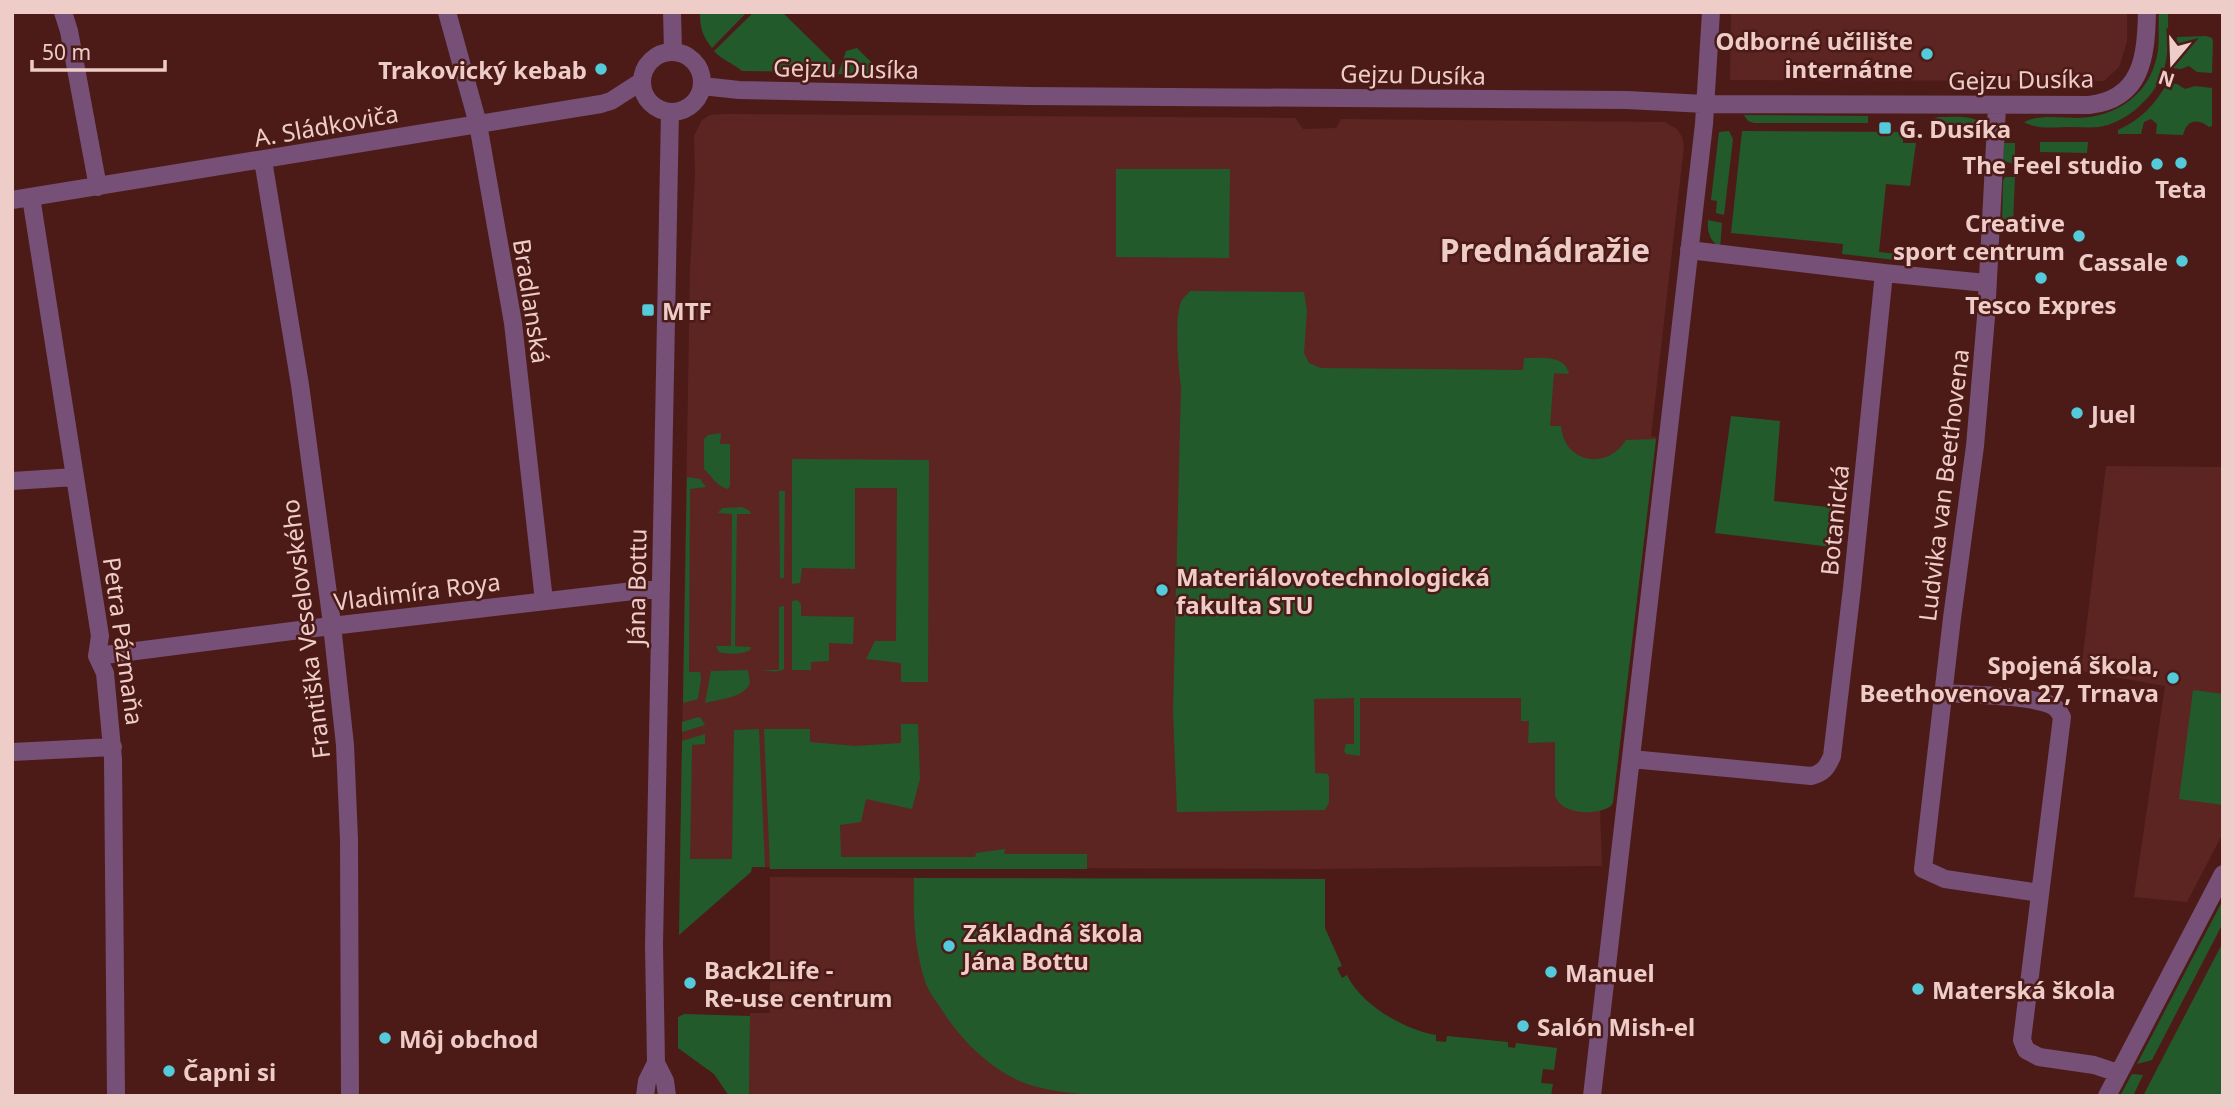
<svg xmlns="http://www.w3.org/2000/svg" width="2235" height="1108" font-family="'Noto Sans',sans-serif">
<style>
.built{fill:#5c2521}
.green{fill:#225a2c}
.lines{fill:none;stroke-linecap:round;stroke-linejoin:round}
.minor{stroke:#765076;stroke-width:18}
.poi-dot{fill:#53cbda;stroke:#4c1b18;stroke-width:2.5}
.labels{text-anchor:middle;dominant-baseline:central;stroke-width:5;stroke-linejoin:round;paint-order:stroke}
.poi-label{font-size:24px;font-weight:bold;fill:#eecdc9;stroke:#4c1b18;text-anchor:start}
.street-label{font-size:24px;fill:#eecdc9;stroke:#4c1b18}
.district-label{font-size:32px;font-weight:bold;fill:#eecdc9;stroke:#4c1b18}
</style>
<rect width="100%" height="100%" fill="#4c1b18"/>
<path class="built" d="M1731,12H2127V42L2119,67L2104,81L1730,80Z
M726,114L1295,118L1303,129L1336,128L1341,119L1665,122L1677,129L1682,137L1684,146L1651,436L1656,437V439L1613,802L1611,806L1600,811L1602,866L1314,869L680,867L690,269L695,175L694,136L702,120L710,115Z
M2106,466L2223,467V833L2187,902L2134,897L2165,686L2081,671Z
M770,877L1129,879L1128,1096H749L750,1013H770Z"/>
<path class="green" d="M700,12H747L712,48C702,35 700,28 700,12Z
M754,12H782L833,62L829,72L742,71C733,63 723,61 714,51Z
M2159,12H2168C2168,33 2170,57 2161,77C2151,100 2125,123 2099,127C2090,128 2081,127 2072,127C2057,127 2037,130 2024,122C2041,114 2060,118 2078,118C2116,117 2149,95 2157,56C2160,42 2158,26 2159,12Z
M2206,36L2212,38L2213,42L2212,73L2197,72L2189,66L2181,69L2173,68L2177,37Z
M857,48L878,69L880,75L838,74L846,51Z
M2167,83L2177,84L2185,89L2195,86L2212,88V126L2209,127C2197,118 2187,120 2183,135L2156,134L2157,124L2151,119L2144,122L2141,134H2118V130C2140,120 2156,104 2167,83Z
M1744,115L1868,116V123H1754L1748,121Z
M1938,117C1953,117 1973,114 1984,125L1933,124L1929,121Z
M1729,131L1733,139L1724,215L1716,213L1717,201L1711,200L1719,132Z
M1742,131L1903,132V143H1916L1910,186L1886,184L1879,252L1906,255L1904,261L1842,254L1843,244L1731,233Z
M2040,142H2088L2087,153L2040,152Z
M2004,143H2015V164L2003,161Z
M1116,169H1230L1229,258L1116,257Z
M2005,177H2015L2013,223L2002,226L2003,181Z
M1708,220L1722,223L1720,248C1710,240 1707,233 1708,220Z
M1190,291L1304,292L1307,311L1304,353L1309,363L1321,368L1523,370L1524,358C1540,358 1565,354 1569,374L1554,373L1550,426H1561C1564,463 1607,471 1626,440L1656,439L1613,802L1611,806C1596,816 1562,815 1555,796V742L1528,743L1529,721H1521V698H1360V756L1346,754L1344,751L1346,744H1354V698L1314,699L1315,773L1328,774L1329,777V803L1325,810L1177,812L1173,712L1181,386C1178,368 1175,322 1180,305C1181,299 1186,296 1190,291Z
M1731,416L1780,421L1774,501L1836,508L1831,547L1715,533Z
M721,433L720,444H730V486L728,489C717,487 712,476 704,469V439L708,435Z
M792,459L929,460L928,682H901V663L866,659L875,641H896L897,488H855V569L802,568L800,583L792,584Z
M687,477L700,479L706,487L690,489L689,672H700L701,678L698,699L683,703Z
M779,491H785L784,578H780Z
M742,507L750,511L751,514H737L735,646L751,647L750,650C742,655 728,654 719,652L716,646H731L732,514L718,513L722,508Z
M797,600L801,604V616L854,617L853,644L829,643V661L811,662V670H792V601Z
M784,606V669C779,673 769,671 763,670H779V607Z
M748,670L750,683C744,698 720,699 705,703L711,671Z
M2193,690L2223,694V805L2179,799Z
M698,717L701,718L705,725L682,732V722Z
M901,724H918L920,779L912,809L866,799L861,822L840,825L841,857H975L976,853L1005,849L1004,854H1087V869H770L764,729H810V742L855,746L901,743Z
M759,729L765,867H752L751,872L679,935L682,741L705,734V744L692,745L690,859H732L734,730Z
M914,878L1325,879V928L1342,966L1337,968L1342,978L1347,975C1361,1005 1405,1030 1436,1035V1041L1446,1042L1447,1036L1508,1042V1047L1515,1048L1516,1043L1557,1048L1554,1070L1543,1069L1541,1083L1553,1084L1551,1096H1112C1084,1094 1054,1093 1027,1084C990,1070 960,1039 940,1007C935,1000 929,992 926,984C914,950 913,914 914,878Z
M2223,900V923L2152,1060L2137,1064Z
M2223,942V1096H2143Z
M684,1014L750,1016L749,1096H729L714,1074L678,1048V1017Z
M2132,1074L2143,1075L2133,1096H2120Z"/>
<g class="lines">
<path class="minor" d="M63,12L69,31L98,187
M447,12L478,124L513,323L544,601
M672,12L673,51
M642 82a30 30 0 1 1 60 0a30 30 0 1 1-60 0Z
M702,86L739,90L1029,96L1627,100L1705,104L2089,105C2142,99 2146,57 2147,12
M1997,106L1986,317L1975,446L1952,618L1923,869L1945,879L2040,893
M263,160L300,385L331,616L345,745L349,839L350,1096
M31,197L100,636L97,656L105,673L113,759L116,1096
M12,200L601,104L611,101L642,81
M1884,273L1986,283
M12,481L75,477
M97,656L323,627L642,590H661
M1944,693C1972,695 2027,695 2051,705C2056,707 2059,711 2062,717L2022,1040L2026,1050L2039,1057L2094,1065L2118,1073
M12,752L113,747
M1631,759L1811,776C1823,773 1827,768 1832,756L1852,588L1884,273L1689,250
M645,1096L647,1081L656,1063
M667,1096L665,1081L656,1063L654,945L670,112
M1592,1096L1704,124L1711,12
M2107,1096L2223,874"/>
</g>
<g class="poi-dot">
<circle cx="1927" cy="54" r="7"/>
<circle cx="601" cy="69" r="7"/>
<rect x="1878" y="121" width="14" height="14" rx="3.5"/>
<circle cx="2181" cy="163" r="7"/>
<circle cx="2157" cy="164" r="7"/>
<circle cx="2079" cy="236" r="7"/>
<circle cx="2182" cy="261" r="7"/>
<circle cx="2041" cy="278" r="7"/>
<rect x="641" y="303" width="14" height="14" rx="3.5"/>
<circle cx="2077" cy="413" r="7"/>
<circle cx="1162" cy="590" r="7"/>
<circle cx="2173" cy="678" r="7"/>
<circle cx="949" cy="946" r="7"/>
<circle cx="1551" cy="972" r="7"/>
<circle cx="690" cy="983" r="7"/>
<circle cx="1918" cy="989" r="7"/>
<circle cx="1523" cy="1026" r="7"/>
<circle cx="385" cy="1038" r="7"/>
<circle cx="169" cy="1071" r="7"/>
</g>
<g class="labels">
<g class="poi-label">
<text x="1913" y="40" text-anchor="end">Odborné učilište<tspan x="1913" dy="28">internátne</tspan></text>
<text x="587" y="69" text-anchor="end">Trakovický kebab</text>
<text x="1899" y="128">G. Dusíka</text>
<text x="2143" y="164" text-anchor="end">The Feel studio</text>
<text x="2181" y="188" text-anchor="middle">Teta</text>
<text x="2065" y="222" text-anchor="end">Creative<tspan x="2065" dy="28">sport centrum</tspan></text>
<text x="2168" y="261" text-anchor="end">Cassale</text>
<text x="2041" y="304" text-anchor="middle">Tesco Expres</text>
<text x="662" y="310">MTF</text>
<text x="2091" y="413">Juel</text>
<text x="1176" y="576">Materiálovotechnologická<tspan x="1176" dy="28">fakulta STU</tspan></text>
<text x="2159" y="664" text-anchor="end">Spojená škola,<tspan x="2159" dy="28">Beethovenova 27, Trnava</tspan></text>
<text x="963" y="932">Základná škola<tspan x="963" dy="28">Jána Bottu</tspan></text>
<text x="704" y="969">Back2Life -<tspan x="704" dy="28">Re-use centrum</tspan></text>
<text x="1565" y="972">Manuel</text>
<text x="1932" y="989">Materská škola</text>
<text x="1537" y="1026">Salón Mish-el</text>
<text x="399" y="1038">Môj obchod</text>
<text x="183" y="1071">Čapni si</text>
</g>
<g class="street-label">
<text transform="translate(846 68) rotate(1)">Gejzu Dusíka</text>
<text transform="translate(1413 74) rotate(1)">Gejzu Dusíka</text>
<text transform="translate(2021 79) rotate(-1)">Gejzu Dusíka</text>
<text transform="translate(326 125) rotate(-10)">A. Sládkoviča</text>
<text transform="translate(532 301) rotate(81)">Bradlanská</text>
<text transform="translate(1943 485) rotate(-83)">Ludvika van Beethovena</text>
<text transform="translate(1834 520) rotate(-84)">Botanická</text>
<text transform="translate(636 587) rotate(-89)">Jána Bottu</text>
<text transform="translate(417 591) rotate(-7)">Vladimíra Roya</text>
<text transform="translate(305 629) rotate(-97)">Františka Veselovského</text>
<text transform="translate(124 641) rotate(82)">Petra Pázmaňa</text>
</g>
<g class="district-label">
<text x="1545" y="249">Prednádražie</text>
</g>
</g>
<rect width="2235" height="1108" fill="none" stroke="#eecdc9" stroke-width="28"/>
<g transform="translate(2172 63) rotate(199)" stroke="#4c1b18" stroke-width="5" paint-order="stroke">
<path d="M0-5L12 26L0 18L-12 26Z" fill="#eecdc9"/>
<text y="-10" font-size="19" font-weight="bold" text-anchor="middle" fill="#eecdc9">N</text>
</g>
<path d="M32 60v10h133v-10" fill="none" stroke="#eecdc9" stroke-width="3.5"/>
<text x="42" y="60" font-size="21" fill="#eecdc9" stroke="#4c1b18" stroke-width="5" paint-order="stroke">50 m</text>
</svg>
